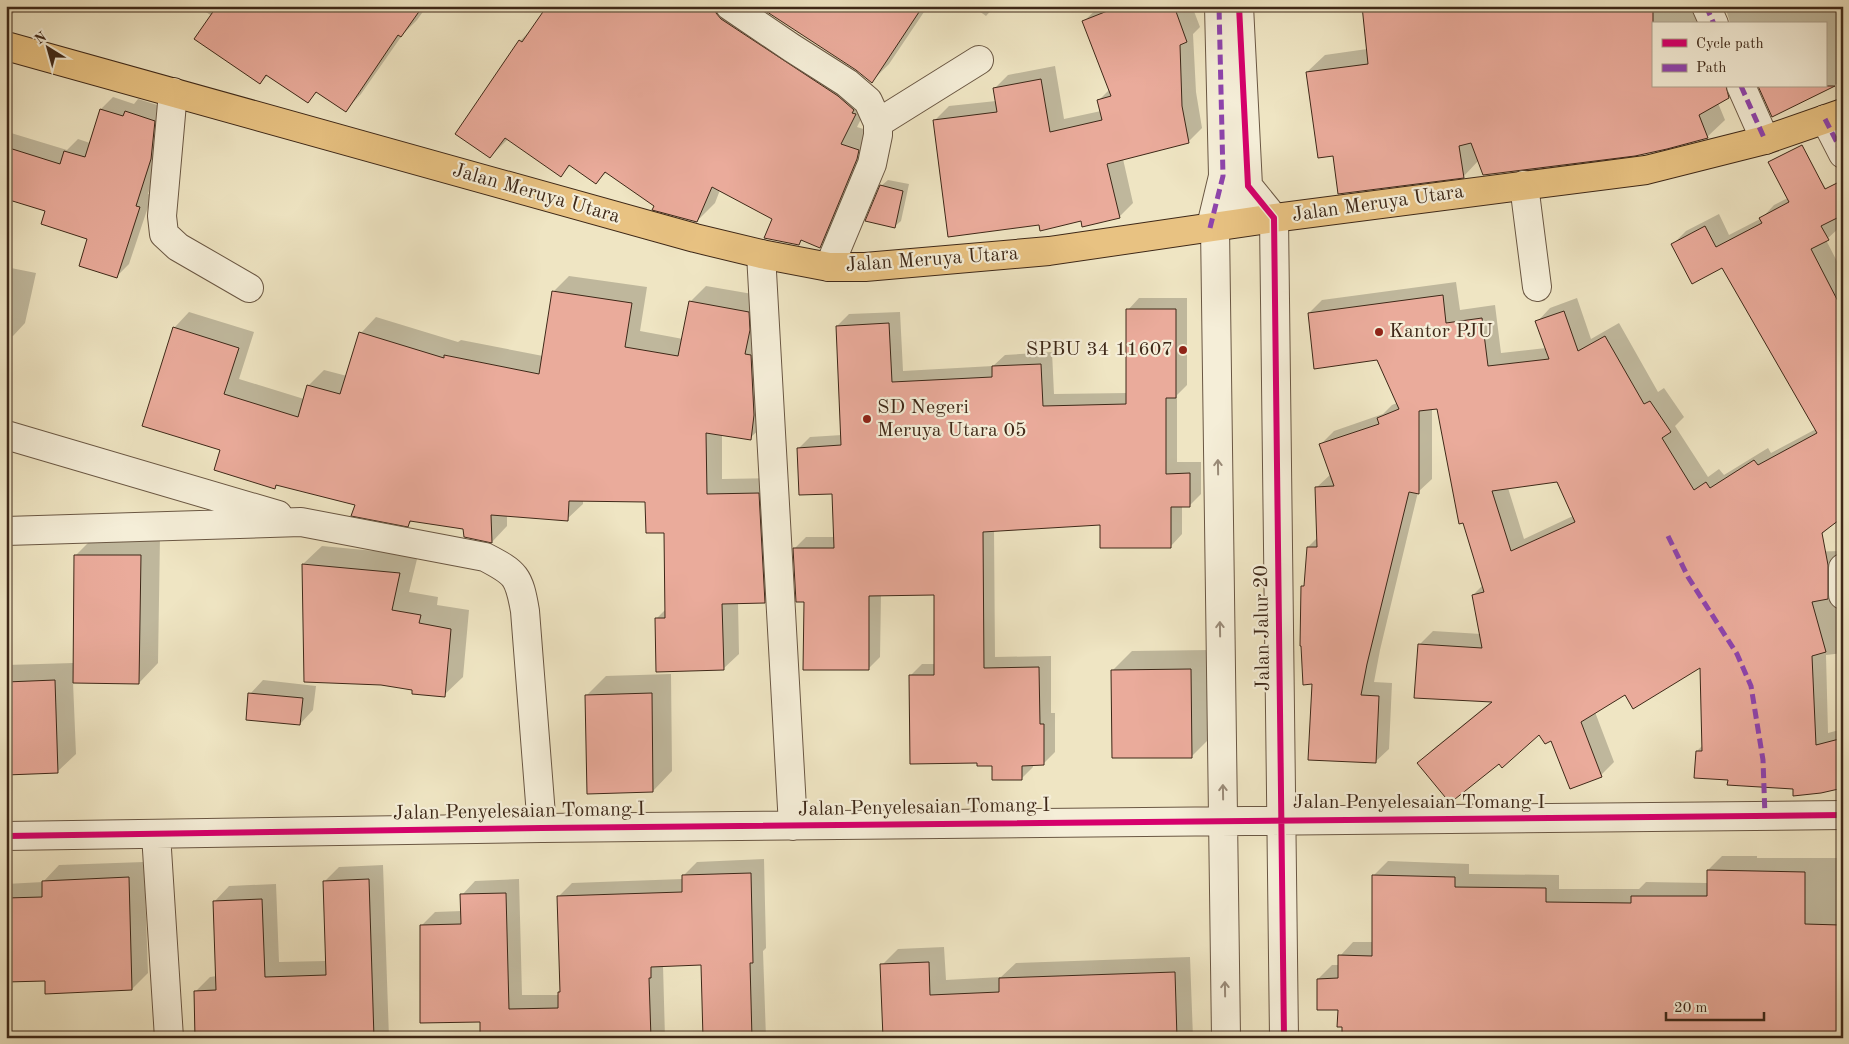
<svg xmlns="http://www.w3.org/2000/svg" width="1849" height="1044" font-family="'Old Standard TT',serif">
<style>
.shadow{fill:#0003;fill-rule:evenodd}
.building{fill:#eaab9b;stroke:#3e2818;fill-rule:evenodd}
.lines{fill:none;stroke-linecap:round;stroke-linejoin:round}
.minor-casing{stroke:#6a5743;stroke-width:30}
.major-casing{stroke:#3e2818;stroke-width:30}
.minor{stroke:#f5eed8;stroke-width:28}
.major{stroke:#e8c282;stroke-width:28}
.quiet{stroke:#8e44ad;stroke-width:5;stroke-dasharray:10 5;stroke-linecap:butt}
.cycleway-casing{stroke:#f5eed8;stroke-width:9}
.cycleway{stroke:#d6006c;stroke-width:6}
.oneway{stroke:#9a8b78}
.poi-dot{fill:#8f2418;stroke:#f5eed8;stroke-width:2}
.labels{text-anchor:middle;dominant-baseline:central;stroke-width:4.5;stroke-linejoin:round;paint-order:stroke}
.street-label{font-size:20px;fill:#3e2818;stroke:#f5eed8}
.poi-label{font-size:20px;fill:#3e2818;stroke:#f5eed8;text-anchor:start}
</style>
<rect width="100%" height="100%" fill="#efe5c3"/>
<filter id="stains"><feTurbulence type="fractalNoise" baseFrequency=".004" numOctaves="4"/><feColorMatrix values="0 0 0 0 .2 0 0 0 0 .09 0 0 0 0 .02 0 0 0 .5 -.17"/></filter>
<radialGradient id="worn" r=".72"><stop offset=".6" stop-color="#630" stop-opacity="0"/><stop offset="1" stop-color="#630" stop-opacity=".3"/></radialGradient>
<path class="shadow" d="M6,6H20L6,21Z
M197,6H427L417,20L403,34L361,94L346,110L318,91L308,102L268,75L260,83L212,16Z
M548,6H746L872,97L857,127L876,133L837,229L820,246L803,239L799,244L774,218L720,190L715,203L697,221L655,206L607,172L596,182L571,165L561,175L508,139L490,157L520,41L533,28Z
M761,6H928L889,64L871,82L856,69Z
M972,6H995L986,16Z
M1100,6H1192L1200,27L1193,34L1196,92L1202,128L1188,142L1123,159L1133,203L1119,217L1040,224L935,120L949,106L996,101L994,89L1008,75L1055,66L1064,119L1101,111L1099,100L1109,90L1084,21Z
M1363,6H1714L1722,19L1730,23L1725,6H1843V81L1772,115L1825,86V24H1653V86H1740L1729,97L1718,103L1725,120L1707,137L1479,160L1463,177L1334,154L1307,72L1325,55L1367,49Z
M113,97L134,104L138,99L167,108L163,145L148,194L152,195L129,264L117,276L88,238L47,210L6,197V138L11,133L67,150L78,139L90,143L101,109Z
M1843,161V175L1837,167Z
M888,180L909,184L901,221L894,227L881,186Z
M1821,181L1839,209L1835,213L1841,226L1826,240L1843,273V516L1801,552L1841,551L1843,653L1826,655L1828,733L1843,729V787L1794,788L1729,779L1697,751L1703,745L1701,666L1625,693L1595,712L1614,762L1601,775L1551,739L1539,733L1499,763L1419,764L1432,750L1492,701L1419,645L1433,631L1481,634L1473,595L1483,585L1438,408H1432V479L1418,492L1380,650L1374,682L1392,683L1389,749L1375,762L1313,683L1302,587L1306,584L1308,547L1318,537L1316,488L1331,474L1321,444L1334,431L1383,414L1392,405L1397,403L1377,359L1309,313L1322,300L1456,282L1460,310L1495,305L1501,353L1546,348L1537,322L1550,308L1577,298L1591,339L1619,323L1658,392L1664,388L1684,417L1675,426L1708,477L1719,469L1724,475L1768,448L1771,453L1816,429L1722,267L1673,244L1686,231L1719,214L1729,235L1762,218L1774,205ZM1557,481L1573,516L1524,539L1508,488Z
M6,267L36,273L25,323L13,336L6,334Z
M569,276L647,287L640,331L683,339L690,302L706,286L764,296L766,423L750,438L722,434V479L774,478L780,586L764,602H738L739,654L723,669L656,619L666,609L665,532L646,501L583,500V504L567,519L507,515V526L492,542L464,528L413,520L408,525L356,505L278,484L275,487L174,328L189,312L254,332L239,379L304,399L308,386L324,370L347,376L361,333L376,317L458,342L461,340L543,356L554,291Z
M1139,298H1187V385L1177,395V462H1201V494L1189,506H1182V534L1171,546L1101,524L994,530L995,657L1051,656V713H1055V752L1043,764H1033V767L1021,779L993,764L978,762L910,676L922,664H935V593L881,594L880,657L869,668L805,601L794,549L806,537H835L833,493L798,449L810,437L842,435L837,326L849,314L900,312L903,371L993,366L1005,355L1052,352L1054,394L1127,393L1128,310Z
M95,536H160L158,663L139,683L73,682L76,754L57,772L6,773V665L74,663L76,555Z
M322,546L418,555L409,592L438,597L437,605L469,610L463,677L444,695L414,689L303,564Z
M1210,650L1211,737L1192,756L1113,670L1132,651Z
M671,674L672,771L653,791L587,695L606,676Z
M263,680L316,686L313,710L300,724L250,694Z
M1722,856H1757V858H1843V1038L1343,1026L1339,1009L1318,979L1332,965H1339L1340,956L1353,942H1373L1374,875L1388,861L1469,864V874L1559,875V889H1639L1646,882L1708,883V870Z
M764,859L766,948L763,951L766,1038H704L702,964L663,965L665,1038H481V1021L421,926L435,912L462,911V895L475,881L519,879L522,995H559L562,990L558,897L572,883L683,879V876L697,862Z
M144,862L148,973L132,989L46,979L9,980L11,1038H6V884L43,882L59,865Z
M383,865L389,1038H197L195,992L210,977L217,976L215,901L229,886L276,884L279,962L326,961L324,882L339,867Z
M944,947L946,980L1001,977L1016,963L1190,957L1193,1038H899L882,965L898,949Z"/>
<path class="building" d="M217,6H423L401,37L398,35L346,112L316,92L308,103L266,75L260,84L194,39Z
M547,6H715L716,13L721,19L838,96L854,110L852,113L856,114L841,144L859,150L857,159L820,248L801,240L799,245L764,238L772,219L712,187L697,222L652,210L654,206L605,172L596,184L569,165L561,177L505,138L490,158L455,134L519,40L522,42Z
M758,6H923L872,83L856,70Z
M1120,6H1174L1187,42L1180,45L1182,106L1189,143L1107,164L1120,218L1082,227L1081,221L1040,231L1039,225L948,237L933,120L997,112L993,88L1041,79L1050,132L1102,120L1097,100L1111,96L1082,21Z
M1362,6H1653V86H1726L1729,98L1699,115L1708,138L1667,149L1635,156L1483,175L1471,143L1459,146L1464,178L1338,194L1333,156L1318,158L1306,72L1368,64Z
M1758,86H1835L1772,117Z
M100,109L123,116L125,111L155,121L151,159L136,206L140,207L117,278L79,266L87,239L41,224L45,211L6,199V147L60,164L64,151L85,157Z
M1802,145L1825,189L1843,180V215L1821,226L1829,240L1811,249L1843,311V517L1822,533L1828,565V599L1812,602L1826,652L1812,656L1816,745L1843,738V788L1821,793L1793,796V789L1727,785L1728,780L1694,778L1696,751H1702L1700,668L1633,709L1625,695L1581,722L1602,777L1570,789L1551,741L1545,744L1539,735L1502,768L1499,764L1450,803L1417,763L1492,702L1414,698L1418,644L1482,648L1472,595L1484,592L1463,523L1459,524L1437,409L1419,411V494L1409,492L1367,664L1361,695L1379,696L1376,763L1308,760L1312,684L1303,685L1301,646H1300L1301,586H1304L1307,547H1317L1315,487L1334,486L1319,444L1379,424L1377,418L1399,409L1377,360L1314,369L1308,313L1443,295L1446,323L1482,318L1488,366L1549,359L1535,321L1564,311L1578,351L1605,336L1644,404L1650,401L1671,432L1662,438L1694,490L1706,482L1710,488L1754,460L1758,465L1817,433L1722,268L1692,284L1671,244L1705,226L1716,247L1762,223L1759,218L1789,202L1768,162ZM1557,482L1575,522L1511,551L1492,491Z
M880,185L903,191L895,228L865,221Z
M552,291L632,303L625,347L678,356L689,301L749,312L750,330L745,354L751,355L754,415L751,440L706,433L707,494L759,493L765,603L722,604L724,670L656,672L655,618H665L664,533H646L645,502L569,501L568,521L491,515L492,543L464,537L463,529L410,521L408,527L351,516L355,505L276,485L275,489L214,470L220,450L142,426L173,327L239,348L224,394L298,417L307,385L340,394L359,332L444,358V355L539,374Z
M1126,309H1176V398H1166V474L1190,473V507H1171V548H1100V525L983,532L984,668L1039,667L1040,724H1044V765L1022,766V780H992V766H977V763L910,764L909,675H934V595L869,596V670H803L804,602H796L793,548H834L832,494L799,495L797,448L841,445L836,326L889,323L892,382L992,377V366L1041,364L1043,406L1126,404Z
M74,555H141L139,684L73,683Z
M302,564L400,573L392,610L421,615L419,623L451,629L445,697L412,694V690L381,685L304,682Z
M1191,669L1192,758H1112L1111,670Z
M55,680L58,773L6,775V682Z
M248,693L303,698L300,725L246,720Z
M652,693L653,792L587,794L585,695Z
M1707,870L1805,872V924L1840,925L1839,978H1843V1038H1342V1027H1337L1338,1010H1317V979L1338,978V955L1372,956V875L1455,877V887L1546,888V902L1631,903V896H1707Z
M751,873L753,963H750L752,1038H703L701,965L651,967V978H649L651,1038H480V1022L420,1023V925L461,924L460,894L506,893L509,1009L558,1008V992H560L557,896L682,892V875Z
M129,877L132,990L45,994V981L6,982V898L42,897V881Z
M369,879L374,1038H195L194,991L216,990L213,901L262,899L265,977L326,975L323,881Z
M929,962L930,995L999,992V978L1175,972L1177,1038H941V1036L883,1038L880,964Z"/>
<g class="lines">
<g class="minor-casing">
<path id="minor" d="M730,6L792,48L847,83L868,101L878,123V135L872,164L829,267
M1239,6L1248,186L1274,218L1284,1038
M1706,6L1714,24
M1741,86L1765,140
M173,92L162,216L164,234L178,247L249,288
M1825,119L1843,154
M878,123L979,60
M1524,185L1537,287
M1211,226L1223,176L1219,6
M761,254L793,826
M6,435L278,515
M6,531L301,522L485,557C516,573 519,576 525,611L542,828
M1843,568V595
M156,834L169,1038
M6,836L542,828L1843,815
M1226,1038L1215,227L1248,186"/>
</g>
<g class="major-casing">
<path id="major" d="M6,46L695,238L761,254L829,267H865L1049,251L1274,218L1646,170L1765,140L1843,113"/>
</g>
<use href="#minor" class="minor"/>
<use href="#major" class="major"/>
<path class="quiet" d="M1706,6L1714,24
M1741,86L1765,140
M1825,119L1843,154
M1210,228L1223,176L1219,6
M1668,536L1688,577L1737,654L1751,686L1763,760L1765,816
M1843,568V595"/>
<g class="cycleway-casing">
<path id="cycleway" d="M1239,6L1248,186L1274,218L1284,1038
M6,836L542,828L1843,815"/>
</g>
<use href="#cycleway" class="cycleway"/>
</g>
<defs><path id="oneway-shaft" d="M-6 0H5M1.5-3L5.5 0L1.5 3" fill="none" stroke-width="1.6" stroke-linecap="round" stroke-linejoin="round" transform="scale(1.25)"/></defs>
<g class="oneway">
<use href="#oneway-shaft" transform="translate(1218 467) rotate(-91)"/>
<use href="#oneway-shaft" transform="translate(1220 629) rotate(-91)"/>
<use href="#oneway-shaft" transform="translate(1223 792) rotate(-91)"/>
<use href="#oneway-shaft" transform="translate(1225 989) rotate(-91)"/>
</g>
<g class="poi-dot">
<circle cx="1379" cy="332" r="5"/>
<circle cx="1183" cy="350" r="5"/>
<circle cx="867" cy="419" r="5"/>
</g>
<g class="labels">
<g class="street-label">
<text transform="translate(536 194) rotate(16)">Jalan Meruya Utara</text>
<text transform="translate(1378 204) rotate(-8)">Jalan Meruya Utara</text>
<text transform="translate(932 260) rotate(-4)">Jalan Meruya Utara</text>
<text transform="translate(1263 628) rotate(-91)">Jalan Jalur 20</text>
<text x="1419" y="803">Jalan Penyelesaian Tomang I</text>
<text transform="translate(924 808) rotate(-1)">Jalan Penyelesaian Tomang I</text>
<text transform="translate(519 812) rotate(-1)">Jalan Penyelesaian Tomang I</text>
</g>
<g class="poi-label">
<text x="1389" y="332">Kantor PJU</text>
<text x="1173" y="350" text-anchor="end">SPBU 34 11607</text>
<text x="877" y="408">SD Negeri<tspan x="877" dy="23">Meruya Utara 05</tspan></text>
</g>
</g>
<rect width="1849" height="1044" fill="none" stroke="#efe5c3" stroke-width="25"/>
<rect x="8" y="8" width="1834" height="1029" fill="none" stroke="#3e2818" stroke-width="2.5"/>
<rect x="12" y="12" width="1824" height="1019" fill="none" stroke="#3e2818"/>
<rect x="1652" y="22" width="175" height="65" fill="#f5eed8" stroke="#ac9f8b"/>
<rect x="1662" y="39" width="25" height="8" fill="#d6006c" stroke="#ac9f8b"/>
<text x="1696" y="48" font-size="15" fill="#3e2818">Cycle path</text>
<rect x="1662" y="64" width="25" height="8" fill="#8e44ad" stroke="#ac9f8b"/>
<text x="1696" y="72" font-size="15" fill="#3e2818">Path</text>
<g transform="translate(48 48) rotate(323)" stroke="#f5eed8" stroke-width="4" paint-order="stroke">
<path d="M0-4L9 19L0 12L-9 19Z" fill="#3e2818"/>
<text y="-8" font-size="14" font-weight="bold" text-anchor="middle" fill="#3e2818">N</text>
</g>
<path d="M1666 1012v8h98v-8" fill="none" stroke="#3e2818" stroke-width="2.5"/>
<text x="1674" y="1012" font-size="15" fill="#3e2818" stroke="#f5eed8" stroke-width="4" paint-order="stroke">20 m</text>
<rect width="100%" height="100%" filter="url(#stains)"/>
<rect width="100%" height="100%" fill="url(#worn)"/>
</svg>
